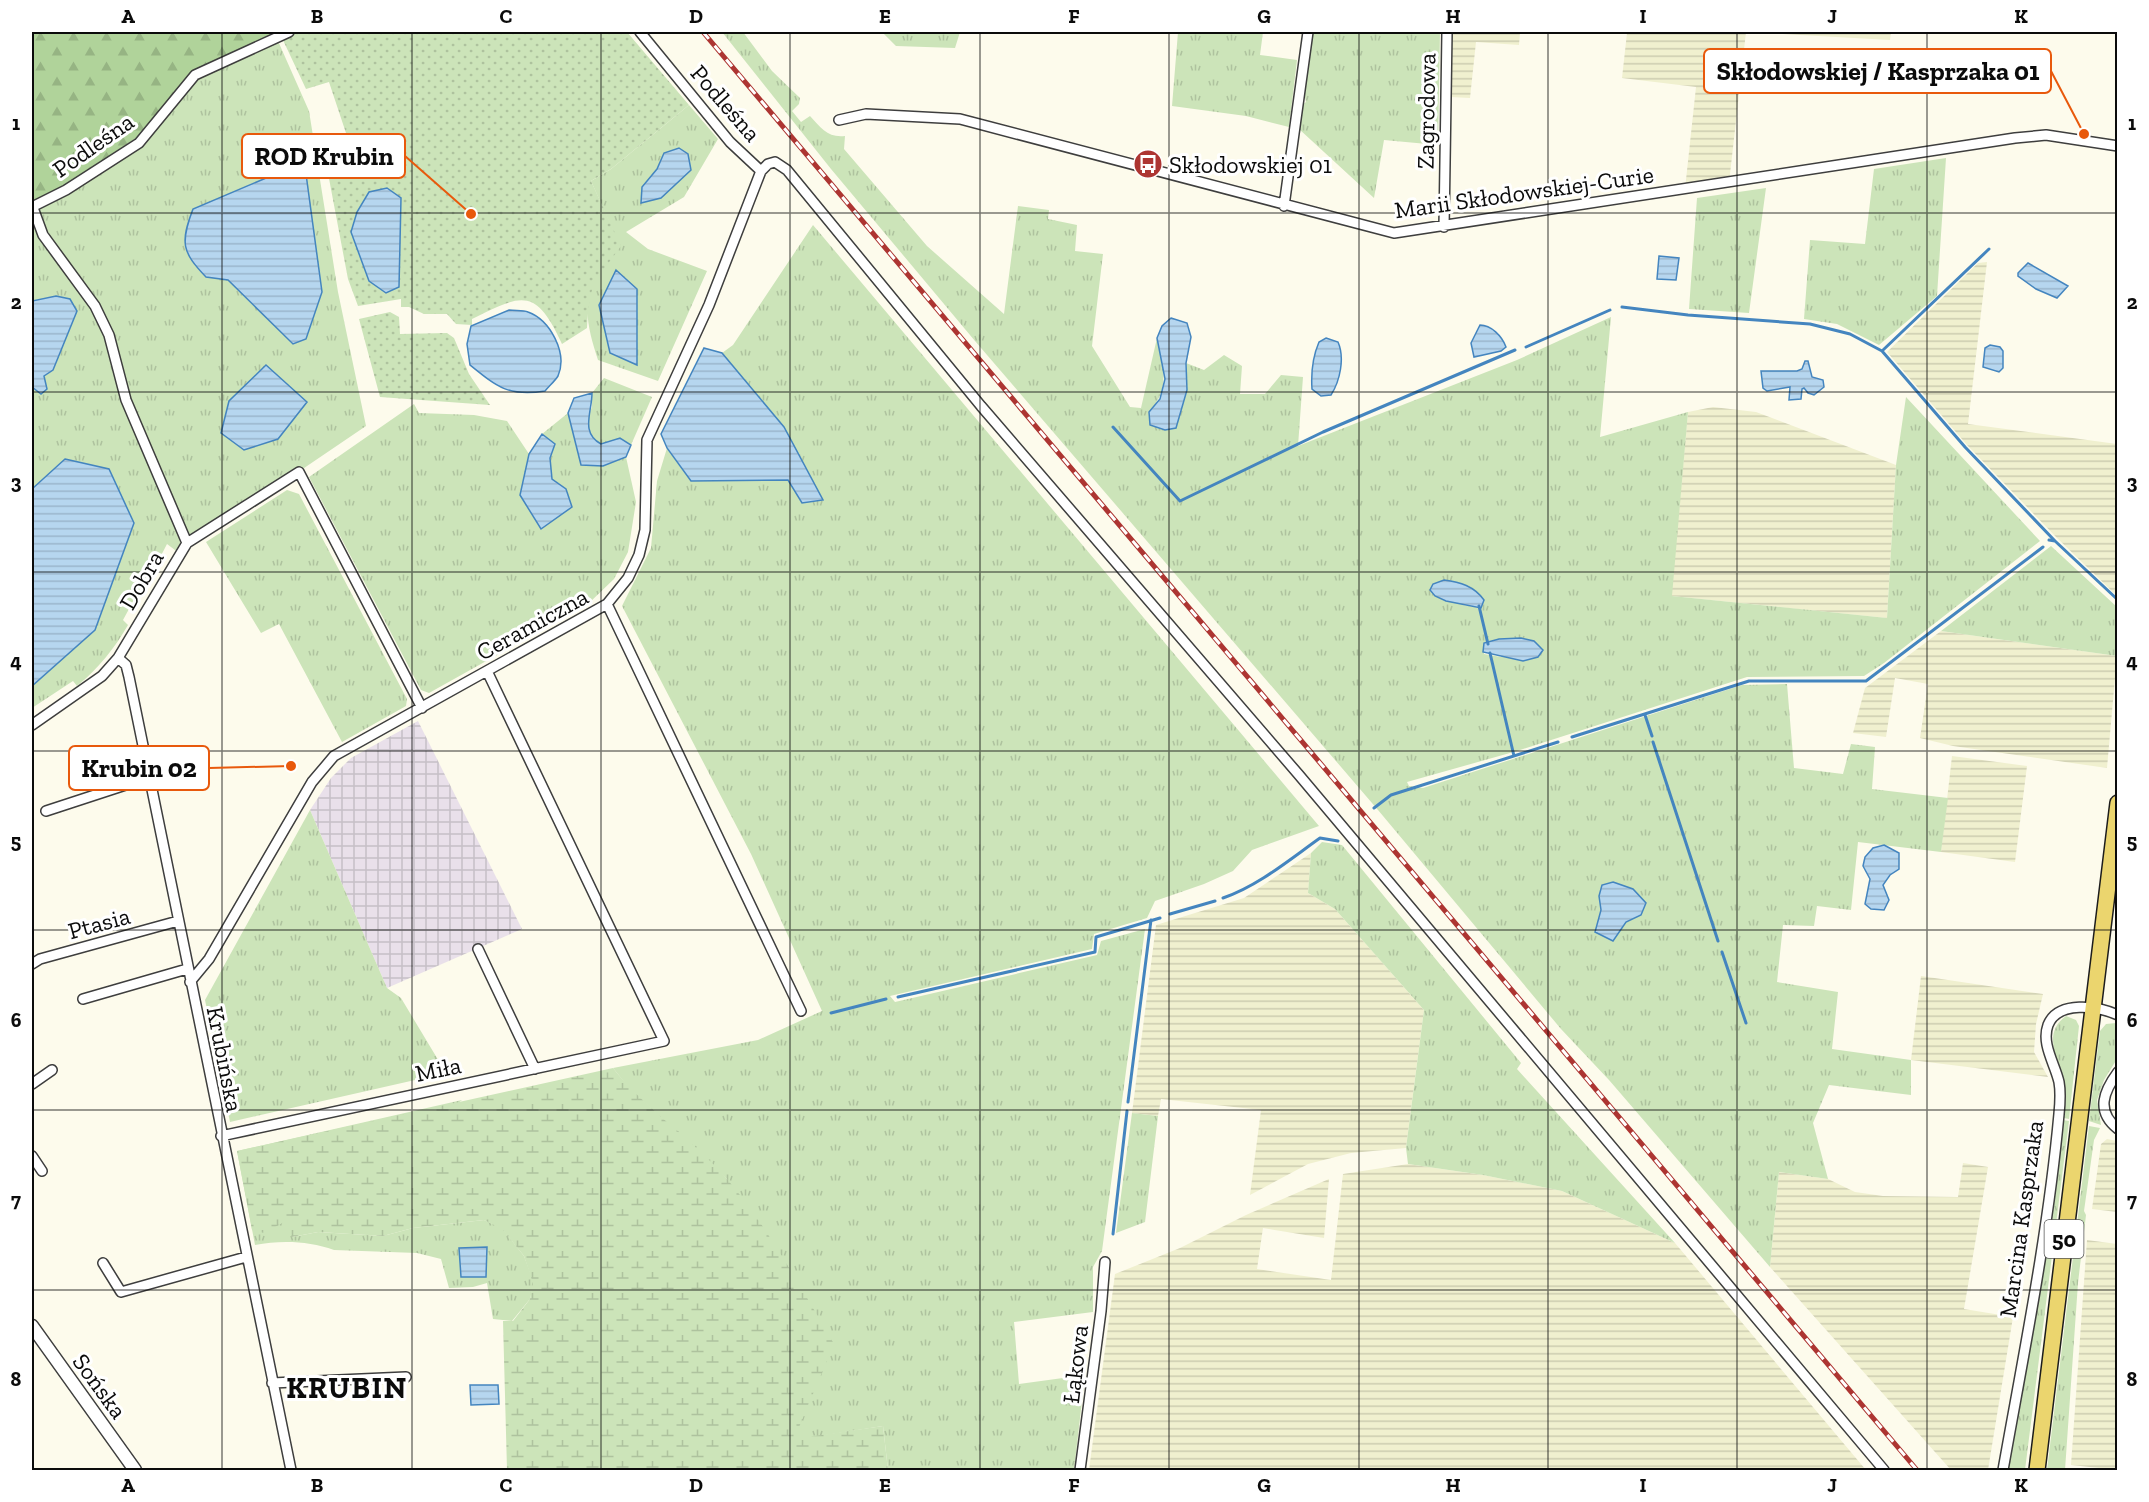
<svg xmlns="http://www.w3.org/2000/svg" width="2149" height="1502" font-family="'Zilla Slab',serif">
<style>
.industrial{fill:url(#industrial-grid)}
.farmland{fill:url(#farmland-rules)}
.grass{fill:url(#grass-tufts);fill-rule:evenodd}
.forest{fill:url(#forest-firs)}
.wetland{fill:url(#wetland-marsh)}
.garden{fill:url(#garden-dots)}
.water{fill:url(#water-rules);stroke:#4485bf;stroke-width:1.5}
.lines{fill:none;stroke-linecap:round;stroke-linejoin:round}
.stream{stroke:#4485bf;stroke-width:3}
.minor-casing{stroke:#3e3e3e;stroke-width:12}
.tertiary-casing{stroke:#3e3e3e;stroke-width:15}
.primary-casing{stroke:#1c1c1c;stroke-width:18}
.minor{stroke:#fff;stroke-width:9}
.tertiary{stroke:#fff;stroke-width:12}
.primary{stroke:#ebd56e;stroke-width:15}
.rail-casing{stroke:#ad3532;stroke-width:5}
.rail{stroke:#fff;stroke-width:3;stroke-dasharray:9;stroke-linecap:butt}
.grid{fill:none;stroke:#0b0b0b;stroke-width:1.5;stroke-opacity:0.55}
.labels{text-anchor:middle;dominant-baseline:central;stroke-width:6;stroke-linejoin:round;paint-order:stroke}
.shield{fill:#fff;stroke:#545454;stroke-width:1.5}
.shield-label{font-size:22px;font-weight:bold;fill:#0b0b0b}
.street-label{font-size:24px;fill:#0b0b0b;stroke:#fff}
.poi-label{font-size:24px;fill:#0b0b0b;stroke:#fff;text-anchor:start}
.district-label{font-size:30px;font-weight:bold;letter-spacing:1.5px;fill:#0b0b0b;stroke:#fff}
.leader{fill:none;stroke:#e8590c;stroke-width:2}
.callout-dot{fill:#e8590c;stroke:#fff;stroke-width:2}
.callout{fill:#fff;stroke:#e8590c;stroke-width:2}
.callout-label{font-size:26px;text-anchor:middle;font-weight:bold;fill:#0b0b0b}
.neatline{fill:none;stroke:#0b0b0b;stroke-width:2}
.grid-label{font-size:20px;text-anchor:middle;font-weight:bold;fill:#0b0b0b}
</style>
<defs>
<pattern id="industrial-grid" width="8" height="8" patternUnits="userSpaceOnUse" patternTransform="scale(1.5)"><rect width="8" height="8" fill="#e9e0ea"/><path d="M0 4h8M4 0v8" fill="none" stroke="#c6bfc7"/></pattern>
<pattern id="farmland-rules" width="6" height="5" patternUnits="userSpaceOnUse" patternTransform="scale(1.5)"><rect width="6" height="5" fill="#f0f0cf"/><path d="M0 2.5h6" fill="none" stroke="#ccccb0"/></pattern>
<pattern id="grass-tufts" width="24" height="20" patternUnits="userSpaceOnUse" patternTransform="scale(1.5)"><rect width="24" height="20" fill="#cce4b9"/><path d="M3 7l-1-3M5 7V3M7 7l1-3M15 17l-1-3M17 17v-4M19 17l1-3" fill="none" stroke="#aec29e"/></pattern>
<pattern id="forest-firs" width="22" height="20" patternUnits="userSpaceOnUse" patternTransform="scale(1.5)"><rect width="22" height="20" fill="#b0d39a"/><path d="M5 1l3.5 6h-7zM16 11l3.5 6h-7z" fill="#96b483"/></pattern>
<pattern id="wetland-marsh" width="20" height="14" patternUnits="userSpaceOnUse" patternTransform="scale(1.5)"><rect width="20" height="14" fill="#cce4b9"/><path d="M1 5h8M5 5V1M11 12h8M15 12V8" fill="none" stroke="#aec29e"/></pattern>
<pattern id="garden-dots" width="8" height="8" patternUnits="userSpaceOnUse" patternTransform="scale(1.5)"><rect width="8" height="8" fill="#cce4b9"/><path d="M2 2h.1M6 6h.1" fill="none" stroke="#aec29e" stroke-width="1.8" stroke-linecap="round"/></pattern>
<pattern id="water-rules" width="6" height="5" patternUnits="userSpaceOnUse" patternTransform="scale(1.5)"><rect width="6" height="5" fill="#b6d6ef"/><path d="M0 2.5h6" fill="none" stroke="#9bb6cc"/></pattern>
</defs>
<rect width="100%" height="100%" fill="#fdfbec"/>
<path class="industrial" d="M418,721L522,929L387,988L310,810L331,778L351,758Z"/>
<path class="farmland" d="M1452,32H1520L1519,45L1476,42L1470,98L1450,97Z
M1620,32H1891L1890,40L1746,32L1729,183L1685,189L1696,87L1622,78L1627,33Z
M1987,262L1968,424L2117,444V596L2057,538L1967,445L1887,352L1978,263Z
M1713,407L1756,412L1896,465L1887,618L1671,596L1688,412Z
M1941,631L2117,656L2107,768L1953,746L1920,738L1928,684L1895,678L1886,737L1853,733L1865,688Z
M1952,756L2027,766L2015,862L1941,852Z
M1311,853L1308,893L1335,909L1424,1010L1406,1148L1351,1153L1308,1164L1250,1195L1261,1110L1161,1099L1158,1116L1132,1113L1156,925L1244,898Z
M1921,976L2043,994L2036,1024L2034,1052L2048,1077L1911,1060Z
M2107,1139L2117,1141V1212L2092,1209L2101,1144Z
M1963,1163L1988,1167L1964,1309L2013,1317L1988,1470H1951L1770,1267L1779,1172L1828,1179L1855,1192L1883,1196L1958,1197Z
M1408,1164L1483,1175L1562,1191L1675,1243L1866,1470H1089L1115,1274L1180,1248L1246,1215L1329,1179L1324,1238L1263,1228L1257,1269L1331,1280L1343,1174Z
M2087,1240L2117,1244V1470L2071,1465Z"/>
<path class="grass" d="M722,32H743L772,71L800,98L799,104L792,111L801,122L810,116C821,128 828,138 845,136L844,149L927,246L1004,314L1018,206L1049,210L1048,219L1077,225L1075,251L1103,254L1092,346L1130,407L1141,408L1157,338C1163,368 1171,387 1149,412L1150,425L1165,430C1184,404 1188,396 1186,363L1204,370L1224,355L1242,366L1240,394H1265L1281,375L1303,377L1298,446L1517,360L1611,317L1600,437L1688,412L1672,596L1887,618L1896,465L1906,397L2040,541L1884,663L1864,676L1747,677L1517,751L1407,782L1409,786L1423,788L1742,685L1787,684L1794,768L1843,774L1851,744L1875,747L1872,789L1948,798L1941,852L1858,842L1851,910L1817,906L1814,926L1783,925L1777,982L1838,992L1832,1049L1911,1060V1095L1829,1085L1813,1123L1828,1179L1779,1172L1770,1267L1609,1080L1561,1029L1378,810L975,341L831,169ZM1444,580C1460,582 1474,586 1484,600L1481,608L1463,605ZM1522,638L1501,657L1484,654V643L1499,639Z
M882,32H960L955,48L896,46Z
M1178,32H1263L1260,55L1297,60L1289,127L1246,116L1172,106Z
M1312,32H1440L1438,145L1384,140L1374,198L1299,129L1302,105L1306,102L1304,93Z
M278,41L309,111L338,292L366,426L179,553L167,544L152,573L149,572L123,620L128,625C114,649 99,668 77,686L73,681L32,708V686L95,630L134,523L65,459L32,489V387L41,394L56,296L32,301V213L68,194L95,174L144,146L197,77ZM228,280L306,339L293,344ZM229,401L244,450L221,433Z
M689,105L718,139L684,197L626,232L648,249L707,271L658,381L598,360C589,332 580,302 597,275C603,265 613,256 620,246L591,181L611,169Z
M1946,158L1937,296L1879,345L1837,324L1804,319L1810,240L1865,244L1874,169Z
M1766,188L1749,313L1689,309L1697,198Z
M813,225L1319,826L1252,850L1233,871L1204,884L1155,901L1147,918L1094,934L1092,949L890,996L895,1002L1097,955L1101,941L1145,929L1102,1251L1093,1267V1312L1014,1322L1019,1384L1085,1375L1074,1470H888L883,1426L794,1440L727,1179L629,1088L613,1068L758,1040L822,1011L751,854L622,606L651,548L657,481L667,448L691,481L788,480L802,503L784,427L722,353L733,345Z
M604,378L652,397L631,445L620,438L601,445L592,439L586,421L592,407V393Z
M414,404L419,413L474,415L507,421L529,454L520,495L566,489L552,479L550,458L555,444L542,434L568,413L581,465L603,466L626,457L636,502L628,552L614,579L588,604L429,693L421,690L309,477Z
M287,490L299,494L407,699L406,706L342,742L279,624L261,633L206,542Z
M2051,546L2117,607V656L1941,631Z
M310,810L387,988L401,998L446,1073L230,1122L205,1000Z
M1322,842L1342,845L1521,1063L1517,1069L1675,1243L1562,1191L1483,1175L1408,1164L1406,1148L1424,1010L1335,909L1308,893L1311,853Z
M2066,1016L2076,1020L2079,1026L2069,1119L2064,1118C2065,1109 2066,1099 2065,1090C2062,1065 2039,1035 2066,1016Z
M2116,1023L2117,1059L2104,1080L2097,1100L2101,1125L2089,1121L2100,1031L2106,1024Z
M462,1100L292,1237L318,1232L383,1236L413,1228L484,1220L502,1228L524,1256L534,1283L530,1299L512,1321L493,1319L487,1283L473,1287L449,1288L441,1259L417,1253L334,1250C309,1241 281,1240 255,1245L237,1151Z
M1132,1113L1158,1116L1145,1222L1116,1233Z
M2063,1120L2069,1121L2025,1470H2008L2045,1258Z
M2089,1126L2100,1128L2094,1140L2084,1211L2086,1215L2078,1283L2065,1470H2047Z"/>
<path class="forest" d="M32,32H283L193,72L136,138L64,186L32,203Z"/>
<path class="wetland" d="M613,1068C646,1110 693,1139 727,1179C768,1227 802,1290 834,1344L794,1439L883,1426L888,1470H507L503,1321H513L530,1299L533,1283L524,1256L502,1229L484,1220L413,1228L383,1236L318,1232L292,1237L286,1221L264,1233L252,1230L237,1151Z"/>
<path class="garden" d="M294,32H627L689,105L611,169L591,181L621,246C594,284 590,279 587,328L562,344C536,287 522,294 472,319V325L456,324L447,314H424L409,307H401V299L358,306L348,279L327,168L354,157L329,82L306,89L282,38Z
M390,312L399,317L400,334L447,333L454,338L469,374L490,405L380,397L359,319Z"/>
<path class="water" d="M679,148L688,154L691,170L661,198L641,203L642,187L657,169L664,153Z
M285,170L306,174L322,292L306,339L293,344L228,280L206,277C182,252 180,243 193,209Z
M387,188L401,198L399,287L386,293L369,281L351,232L357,212L369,192Z
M1659,256L1679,258L1676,280L1657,279Z
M2028,263L2068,286L2057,298L2036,289L2018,276V273Z
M616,270L637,289V365L610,353L599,305Z
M56,296L70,299L77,311L53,370L44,376L47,389L41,394L32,387V301Z
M509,310C515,311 523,310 528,312C550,320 568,353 558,376C555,381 549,386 545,391C509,397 497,387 470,365L467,344L471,326Z
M1171,318L1187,323L1191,337L1186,363L1187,390L1176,428L1165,430L1150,425L1149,412L1160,399L1165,379L1157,338L1162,326Z
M1480,325C1491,325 1502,336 1506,347L1501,351L1474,357L1471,343Z
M1326,338L1338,342C1345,358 1340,381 1331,395L1321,396L1312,389C1311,374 1313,356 1319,342Z
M1990,345L2000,347L2003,351V368L1999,372L1983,367L1985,348Z
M704,348L722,353L784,427L823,500L802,503L788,480L691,481L667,448L661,434Z
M1805,361H1808L1812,377L1823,380L1824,387L1814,395L1808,393L1804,388L1802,389L1801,399L1789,400L1790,387L1767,391L1763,388L1761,371H1797L1802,369Z
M266,365L307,402L278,439L244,450L221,433L229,401Z
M592,393C592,413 580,432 601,444L620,438L631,445L626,457L603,466L581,465L568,413L574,398Z
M542,434L555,444L550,458L552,479L566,489L572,507L541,529L520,495L529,454Z
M65,459L109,469L134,523L95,630L32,686V489Z
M1444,580C1460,582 1474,586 1484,600L1481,608L1446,601L1435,596L1430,590L1433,584Z
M1521,638L1534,641L1543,650L1538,657L1523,661L1483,652L1484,643L1499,639Z
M1884,845L1899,853V869L1890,875L1883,885L1889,900L1884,910L1871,909L1865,904L1870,879L1863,866L1865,857L1873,848Z
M1613,882L1633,889L1646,903L1641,915L1626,922L1613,941L1595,932L1601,910L1599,896L1602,885Z
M487,1247L486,1277H461L459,1248Z
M470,1385H498L499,1404L471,1405Z"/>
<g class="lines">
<path class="stream" d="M1989,249L1882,351L1965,447L2055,541
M1622,307L1688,315L1810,324L1850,334L1882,351
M1526,347L1610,310
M1113,427L1180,501L1323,432L1515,350
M2049,540L2055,541L2118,600
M1479,606L1488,644
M1490,653L1514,756
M1645,715L1652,736
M1572,737L1749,681H1866L2043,547
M1653,742L1718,941
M1374,808L1391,795L1558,742
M1223,898C1258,886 1289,860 1320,838L1338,841
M1170,914L1215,901
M1722,952L1746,1023
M898,997L1095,952L1096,937L1160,918
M831,1013L886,999
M1128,1102L1151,920
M1113,1234L1127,1111"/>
<g class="minor-casing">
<path id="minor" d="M640,32L730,142L761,171
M839,120L866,114L960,119L1394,233L2015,138L2046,135L2118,146
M32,205L43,235L95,306L109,335L126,400L187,543
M1284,206L1308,32
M32,207L66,190L139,143L195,75L289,32
M1444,227L1447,32
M607,604L801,1011
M118,658L126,665L129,677L291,1470
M32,725L102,676L118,658L187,543L299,472L422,708
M46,811L150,777
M478,949L535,1069
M32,964L40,959L178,921
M190,982L209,959L312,782L334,756L607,604L628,578L639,555L645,530L647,440L709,305L761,171L768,164L775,162L787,170L981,406L1299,775L1884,1470
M83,999L187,969
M2118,1072C2104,1091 2095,1111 2118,1129
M32,1084L52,1070
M221,1136L664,1041L487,671
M32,1156L42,1171
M103,1263L121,1292L246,1257
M272,1383L406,1377
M1080,1470L1101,1311L1105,1262
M2003,1470C2024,1352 2048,1234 2059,1114C2060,1104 2061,1093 2059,1082C2055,1064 2041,1044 2048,1025C2058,1000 2098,1006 2118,1015"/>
</g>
<g class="tertiary-casing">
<path id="tertiary" d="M32,1326L135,1470"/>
</g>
<g class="primary-casing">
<path id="primary" d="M2037,1470L2118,803"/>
</g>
<use href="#minor" class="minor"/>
<use href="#tertiary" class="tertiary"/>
<use href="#primary" class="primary"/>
<g class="rail-casing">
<path id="rail" d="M703,32L1917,1470"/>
</g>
<use href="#rail" class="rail"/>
</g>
<path class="grid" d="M222,32V1470M412,32V1470M601,32V1470M790,32V1470M980,32V1470M1169,32V1470M1359,32V1470M1548,32V1470M1737,32V1470M1927,32V1470M32,213H2118M32,392H2118M32,572H2118M32,751H2118M32,930H2118M32,1110H2118M32,1290H2118"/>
<defs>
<g id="bus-disc" transform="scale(1.5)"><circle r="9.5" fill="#ad3532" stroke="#fff"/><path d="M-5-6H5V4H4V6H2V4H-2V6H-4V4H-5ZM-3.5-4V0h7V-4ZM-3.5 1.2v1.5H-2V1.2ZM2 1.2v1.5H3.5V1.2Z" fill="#fff"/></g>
</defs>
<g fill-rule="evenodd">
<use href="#bus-disc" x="1148" y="164"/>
</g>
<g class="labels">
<rect class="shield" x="2044.5" y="1220" width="39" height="38" rx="4.5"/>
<g class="shield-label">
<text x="2064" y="1239">50</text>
</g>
<g class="street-label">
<text transform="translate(726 103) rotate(49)">Podleśna</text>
<text transform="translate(1426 111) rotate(-89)">Zagrodowa</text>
<text transform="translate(93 145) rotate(-35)">Podleśna</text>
<text transform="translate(1524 192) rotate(-8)">Marii Skłodowskiej-Curie</text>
<text transform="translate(141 580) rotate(-60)">Dobra</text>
<text transform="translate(532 624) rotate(-29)">Ceramiczna</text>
<text transform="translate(99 923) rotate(-15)">Ptasia</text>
<text transform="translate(225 1059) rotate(79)">Krubińska</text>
<text transform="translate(438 1069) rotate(-12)">Miła</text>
<text transform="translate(2021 1219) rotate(-82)">Marcina Kasprzaka</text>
<text transform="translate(1075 1364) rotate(-83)">Łąkowa</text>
<text transform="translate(100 1386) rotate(54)">Sońska</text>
</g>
<g class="poi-label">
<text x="1169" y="164">Skłodowskiej 01</text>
</g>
<g class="district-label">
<text x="347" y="1388">KRUBIN</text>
</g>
</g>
<path class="leader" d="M2084 134L2051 71M471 214L405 156M291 766L209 768"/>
<g class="callout-dot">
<circle cx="2084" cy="134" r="6"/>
<circle cx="471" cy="214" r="6"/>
<circle cx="291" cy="766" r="6"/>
</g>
<g class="callout">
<rect x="1704" y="49" width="347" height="44" rx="6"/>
<rect x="242" y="134" width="163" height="44" rx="6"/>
<rect x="69" y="746" width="140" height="44" rx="6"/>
</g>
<g class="callout-label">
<text x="1878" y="80">Skłodowskiej / Kasprzaka 01</text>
<text x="324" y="165">ROD Krubin</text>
<text x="139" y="777">Krubin 02</text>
</g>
<rect width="2149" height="1502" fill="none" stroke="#ffffff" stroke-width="66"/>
<rect x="33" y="33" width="2083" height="1436" class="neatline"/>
<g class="grid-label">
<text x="128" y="23">A</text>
<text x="317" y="23">B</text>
<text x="506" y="23">C</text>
<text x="696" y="23">D</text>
<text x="885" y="23">E</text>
<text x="1074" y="23">F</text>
<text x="1264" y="23">G</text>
<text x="1453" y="23">H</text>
<text x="1643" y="23">I</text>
<text x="1832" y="23">J</text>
<text x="2021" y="23">K</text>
<text x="16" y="130">1</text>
<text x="2132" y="130">1</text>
<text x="16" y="309">2</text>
<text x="2132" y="309">2</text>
<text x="16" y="489">3</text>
<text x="2132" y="489">3</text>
<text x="16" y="668">4</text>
<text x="2132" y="668">4</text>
<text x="16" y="848">5</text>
<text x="2132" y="848">5</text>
<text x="16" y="1027">6</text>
<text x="2132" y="1027">6</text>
<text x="16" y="1207">7</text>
<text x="2132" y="1207">7</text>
<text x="16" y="1386">8</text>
<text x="2132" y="1386">8</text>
<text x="128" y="1492">A</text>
<text x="317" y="1492">B</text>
<text x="506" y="1492">C</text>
<text x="696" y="1492">D</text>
<text x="885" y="1492">E</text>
<text x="1074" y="1492">F</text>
<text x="1264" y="1492">G</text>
<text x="1453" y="1492">H</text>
<text x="1643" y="1492">I</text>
<text x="1832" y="1492">J</text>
<text x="2021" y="1492">K</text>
</g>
</svg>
